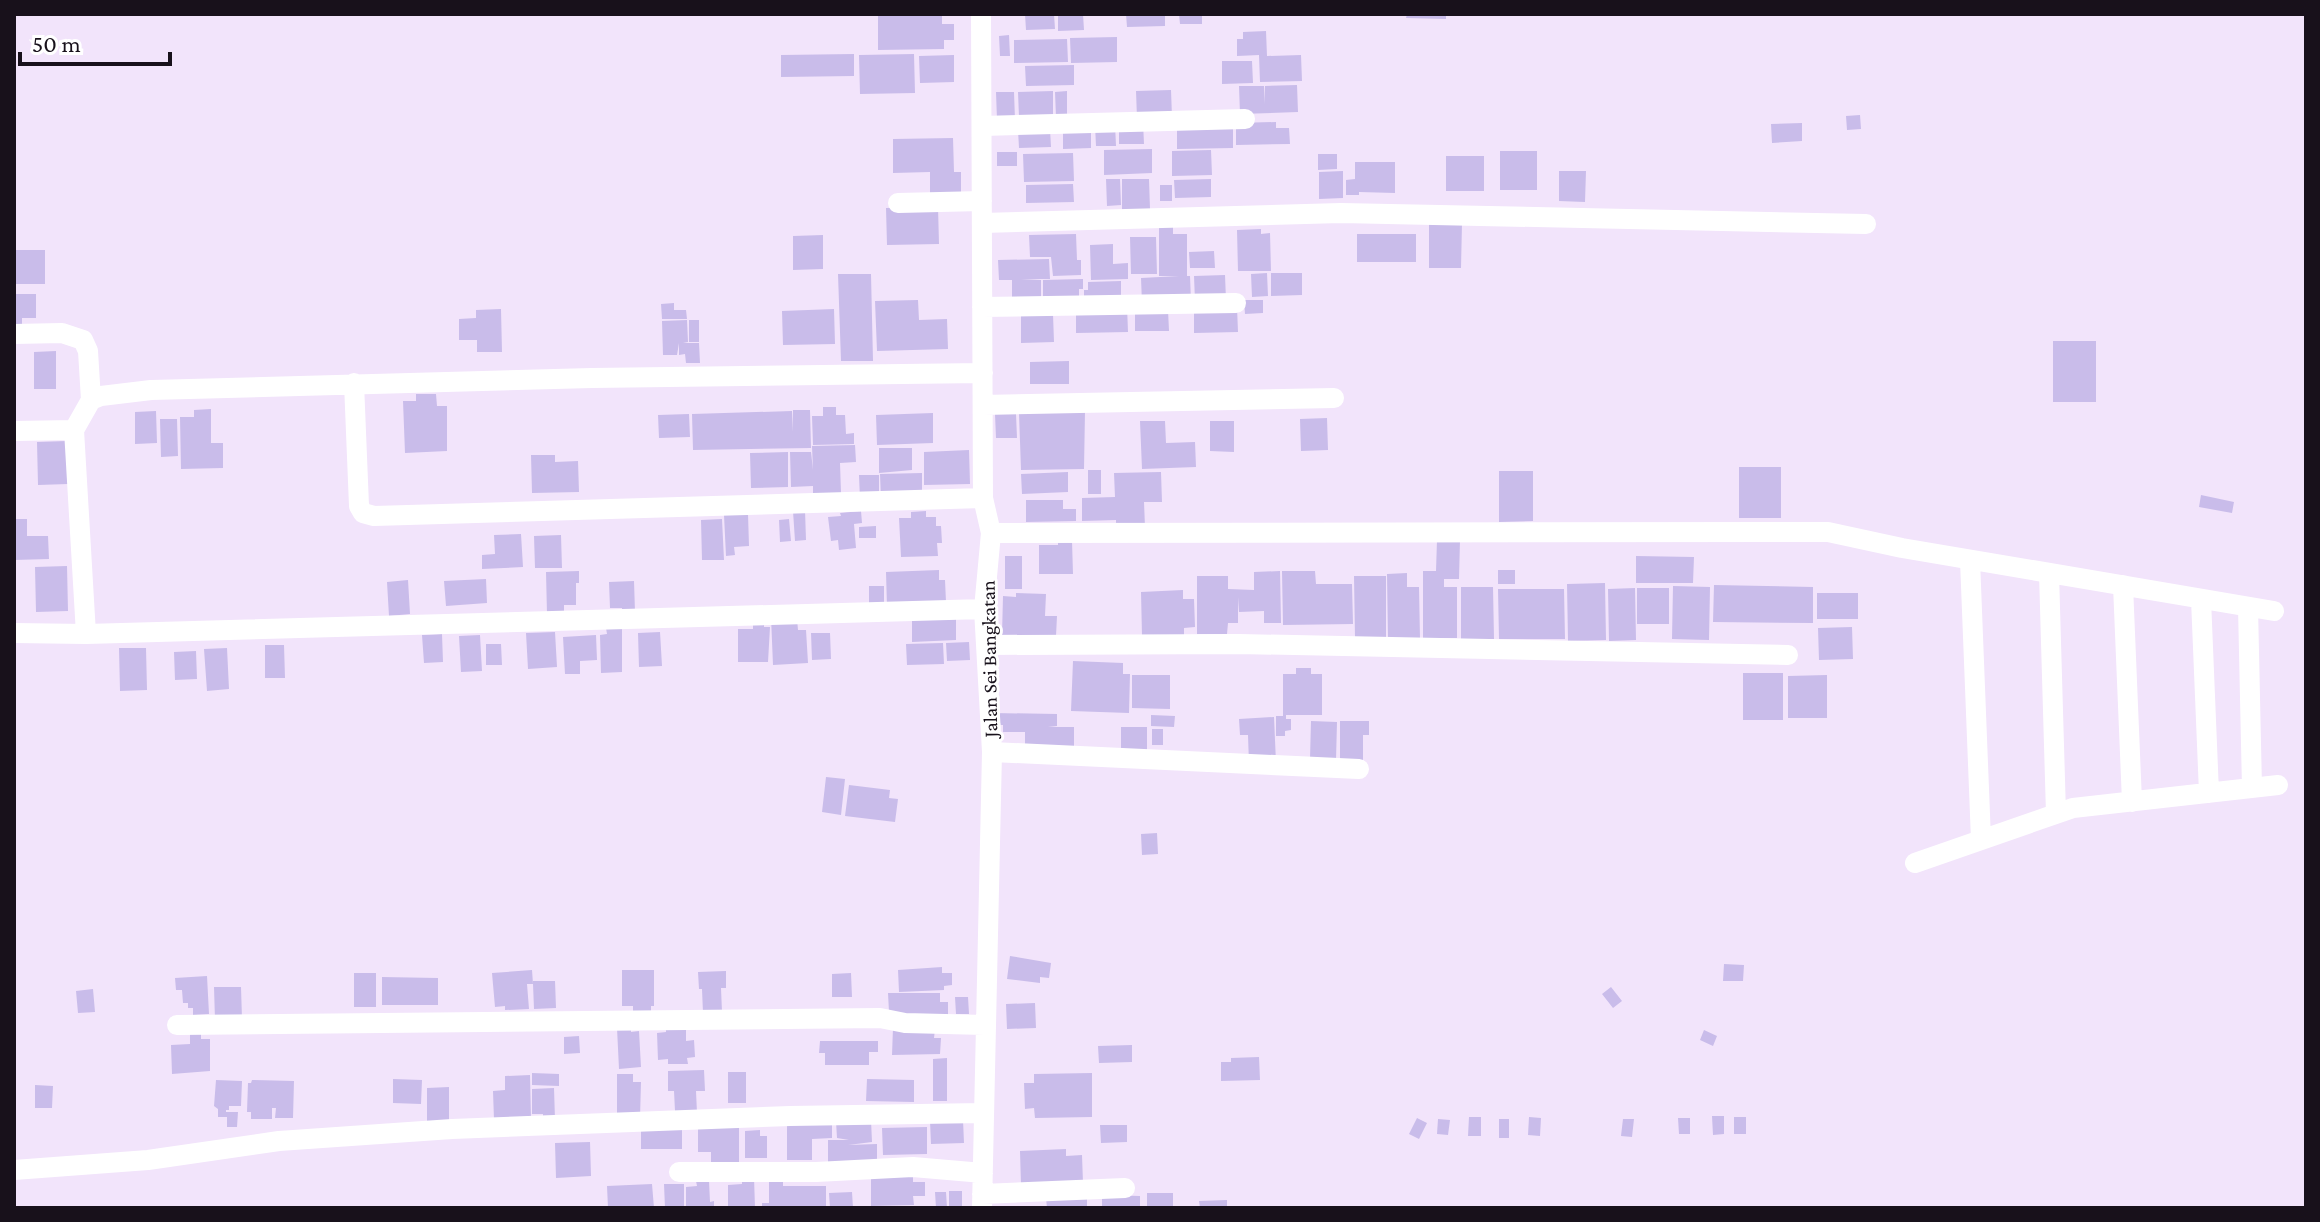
<svg xmlns="http://www.w3.org/2000/svg" width="2320" height="1222" font-family="'Crimson Pro',serif">
<style>
.building{fill:#c9bcea}
.lines{fill:none;stroke-linecap:round;stroke-linejoin:round}
.street{stroke:#fff;stroke-width:20}
.labels{text-anchor:middle;dominant-baseline:central;stroke-width:6;stroke-linejoin:round;paint-order:stroke}
.street-label{font-size:20px;fill:#18111b;stroke:#fff}
</style>
<rect width="100%" height="100%" fill="#f2e4fb"/>
<path class="building" d="M878,14H942V24H954V40H944V49L878,50Z
M1025,14H1054L1055,29L1026,30Z
M1058,14H1083L1084,30L1058,31Z
M1126,14H1165V26L1127,27Z
M1179,14H1202V24H1180Z
M1407,14H1446V19L1406,18Z
M1266,31L1267,56L1301,55L1302,81L1260,82L1259,55L1237,56V39H1243V32Z
M1009,35L1010,56H1000L999,36Z
M1117,37V62L1071,63L1070,38Z
M1067,39L1068,62L1014,63V40Z
M854,54V76L781,77V55Z
M914,54L915,93L860,94L859,55Z
M954,55V82L920,83L919,56Z
M1222,61H1252L1253,83L1222,84Z
M1074,65V85L1026,86L1025,66Z
M1297,85L1298,112L1240,114L1239,86H1264L1265,104V86Z
M1171,90L1172,117L1137,118L1136,91Z
M1053,91V117H1019L1018,92Z
M1067,91V117H1056L1055,92Z
M996,92H1014L1015,120H997Z
M1860,115L1861,129L1847,130L1846,116Z
M1143,122L1144,144H1119V123Z
M1276,122V128H1289L1290,144L1236,145V123Z
M1233,123V148L1177,149V124Z
M1802,123V141L1772,143L1771,124Z
M1115,124L1116,146H1096L1095,125Z
M1091,126V148L1063,149V127Z
M1050,129L1051,147L1019,148L1018,130Z
M953,138L954,172H961V198H930V172L893,173V139Z
M1152,149V173L1104,175V150Z
M1211,150L1212,175L1172,176V151Z
M1500,151H1537V190H1500Z
M997,152H1017V166H997Z
M1073,153L1074,181L1024,182L1023,154Z
M1318,154H1337V169L1318,170Z
M1446,156H1484V191H1446Z
M1355,162H1395V193L1359,192V195H1346V180L1355,179Z
M1343,171V198L1319,199V172Z
M1559,171H1586L1585,202L1559,201Z
M1106,179H1120L1121,205L1107,206Z
M1122,179H1149L1150,209L1122,210Z
M1211,179V197L1175,198L1174,180Z
M1073,184L1074,202L1026,203V185Z
M1160,185H1172V201H1160Z
M938,207L939,244L887,245L886,208Z
M1429,223H1462L1461,268H1429Z
M1173,225V234H1187V276H1190L1191,302L1142,303L1141,278L1179,276H1159V226Z
M1261,229V234L1270,233L1271,271H1238L1237,230Z
M1076,234L1077,260H1081V275L1053,276L1051,257H1030L1029,235Z
M1357,234H1416V262H1357Z
M823,235V269L793,270V236Z
M1130,237H1156L1157,274H1131Z
M1113,244V264L1128,263V279L1091,280L1090,245Z
M14,250H45V284H14Z
M1214,251L1215,268H1190L1189,252Z
M1049,259L1050,279H1021L1041,280V300L1012,301V280H999L998,260Z
M1267,273L1268,296L1252,297L1251,274Z
M1271,273H1302V295L1271,296Z
M838,274H871L873,361H841Z
M1225,275L1226,300L1195,301L1194,276Z
M1083,279V289H1079V302H1043V280Z
M1121,281V300L1084,301V290H1088V282Z
M14,294H36V318H22V327L14,328Z
M918,300L919,320L947,319L948,349L877,351L875,301Z
M1244,300H1263V313L1245,314Z
M674,303V310H686L687,319H662L661,304Z
M1127,306L1128,332L1076,333V307Z
M1194,307H1237L1238,332L1194,333Z
M501,309L502,352H477V340H459V319L476,318V310Z
M834,309L835,344L783,345L782,311Z
M1168,310L1169,331H1135V311Z
M1053,314L1054,342L1021,343V315Z
M687,320L688,342L683,343H699L700,363H686L685,354L679,355V343L677,355H663L662,321Z
M689,320H699V342H689Z
M2053,341H2096V402H2053Z
M56,351V389H34V352Z
M1069,361V384H1030V362Z
M416,394H436L437,406H447V451L405,453L403,401H416Z
M823,407H836V415H845L846,434L854,433V444L813,445L812,416H823Z
M211,409V443H223V468L181,469L180,417H194V410Z
M793,410H810L811,448L693,450L692,414L792,411L793,432Z
M156,411L157,443L135,444V412Z
M1085,411L1084,469L1021,470L1019,413Z
M933,413V443L877,445L876,415Z
M689,414L690,437L659,438L658,415Z
M995,414H1016L1017,438H996Z
M1327,418L1328,450L1301,451L1300,419Z
M160,419H177L178,456L161,457Z
M1140,421H1165L1166,443L1195,442L1196,467L1142,469Z
M1210,421H1234V452L1210,451Z
M67,441L68,484L38,485L37,442Z
M855,445L856,462L840,463L841,493L813,494V486L791,487L790,452H811L813,470L812,446Z
M879,448H912V470L879,473Z
M969,450L970,484L924,485V452Z
M788,452V487L751,488L750,453Z
M531,455H555V462L578,461L579,492L532,493Z
M1739,467H1781V518H1739Z
M1088,470H1101V494H1088Z
M1499,471H1533V521L1499,522Z
M1068,472V492L1022,494L1021,474Z
M1161,472L1162,502H1144L1145,527L1116,528V520L1082,521V498L1115,497L1114,473Z
M922,473V498L881,499L880,474Z
M859,475H879V499H860Z
M2201,495L2234,502L2232,513L2199,507Z
M1026,500H1063V509H1076V521L1026,522Z
M805,510L806,540L795,541L793,511Z
M861,511L862,523L854,524L856,548L839,550L838,540L831,541L828,517L841,516L840,513Z
M926,511V517H936V526H941L942,543H937L938,556L901,557L899,518H911V512Z
M748,514L749,546L734,547L735,555L726,556L724,515Z
M14,519H27V536H48L49,559L14,560Z
M722,519L724,560H702L701,520Z
M789,519L791,541L780,542L779,520Z
M876,526V538H859V527Z
M521,534L523,567L482,569V555L495,554L494,535Z
M561,535L562,568H535L534,536Z
M1437,540H1460L1459,579H1444V587H1457V638H1423V571H1436Z
M1058,541H1072L1073,574H1039V545H1058Z
M1005,556H1022V589H1005Z
M1636,556L1694,557L1693,583H1636Z
M67,566L68,611L36,612L35,567Z
M939,570V580H945L946,602L887,607L886,572Z
M1498,570H1515V584H1498Z
M579,571V583H576V605H564V613L547,614L546,572Z
M1280,571L1281,623H1264V611L1239,612L1238,597V623H1228L1227,634H1197V576H1228V589L1254,590V572Z
M1282,571H1315L1316,584H1352L1353,624L1283,625Z
M1407,573V587H1419L1420,639H1388L1387,574Z
M1354,576H1386V638H1355Z
M486,579L487,603L446,606L444,581Z
M408,580L410,614L389,616L387,582Z
M634,581L635,612H622V608H610L609,582Z
M1605,583L1606,640L1568,641L1567,584Z
M1714,585L1813,587V623L1713,622Z
M869,586H884V608H869Z
M1673,586L1710,587L1709,640L1672,639Z
M1461,587H1493L1494,639H1461Z
M1635,588L1636,640L1609,641L1608,589Z
M1637,588H1669V624H1637Z
M1498,589H1564L1565,639H1499Z
M1183,590V599H1194L1195,627L1184,628V635L1142,636L1141,592Z
M1016,593L1046,594L1045,616H1057L1056,636L1002,635L1003,596L1016,597Z
M1817,593H1858V619H1817Z
M771,617L797,619L798,630H806L808,663L773,665Z
M956,619V640L912,642V620Z
M764,621V627H770L768,662H738V629H753V622Z
M622,627V672L601,673L600,635L607,634L606,628Z
M1852,627L1853,659L1819,660L1818,628Z
M555,632L557,667L528,669L526,633Z
M660,632L662,666L639,667L638,633Z
M811,633H830L831,659L812,660Z
M442,634L443,662L424,663L422,635Z
M480,635L482,671L461,672L459,636Z
M596,635L597,660L580,661V674H565L563,637Z
M969,642L970,660L947,661L946,643Z
M943,643L944,664L907,665L906,644Z
M486,644H501L502,665H486Z
M265,645H284L285,678H265Z
M119,648H146L147,690L120,691Z
M227,648L229,689L207,691L204,649Z
M196,651L197,679L175,680L174,652Z
M1073,661L1123,663V674H1130L1129,713L1071,711Z
M1296,668H1311V674H1322V715H1286V719H1291V730L1285,731V736H1276V716H1283V674H1296Z
M1743,673H1783V720H1743Z
M1132,675H1170V709L1132,708Z
M1827,675V718H1788V676Z
M994,713L1057,714V726L1048,727H1074V748L1025,749V732H1003V725H994Z
M1151,715L1175,716L1174,727L1151,726Z
M1274,717L1276,763L1249,764L1248,735H1240L1239,719Z
M1311,721L1337,722L1336,760L1310,759Z
M1340,721H1369V735H1363V765H1340Z
M1121,727H1147V755L1121,758Z
M1152,729H1163V745H1152Z
M826,777L845,779L841,815L822,812Z
M849,785L890,790L889,798L898,799L895,822L845,816Z
M1157,833L1158,854L1142,855L1141,834Z
M1010,956L1051,963L1049,978L1040,977V983L1007,979Z
M1724,964L1744,965L1743,981H1723Z
M942,967V973H952V985L944,986V990L899,992L898,970Z
M532,970L533,984V981H555L556,1008L534,1009L533,984H527L529,1009L505,1010V1006L495,1007L492,973Z
M622,970H654V1006H651V1015H633V1006H622Z
M726,971V988H721L722,1012L703,1013L702,989H699L698,972Z
M354,973H376V1007H354Z
M851,973L852,997H832V974Z
M207,976L209,1014L193,1015V1008H188V1003H183L182,990H176L175,978Z
M382,977L438,978V1005H382Z
M214,987H241L242,1019L215,1020Z
M1611,987L1622,1001L1613,1008L1602,994Z
M93,989L95,1012L78,1013L76,991Z
M888,993H940V1002H948V1017L900,1018L889,1012Z
M955,997H968L969,1014H956Z
M1035,1003L1036,1028L1007,1029L1006,1004Z
M686,1025V1041L694,1040L695,1057L687,1058L688,1064H668V1059L658,1060L657,1033L666,1032V1026Z
M617,1028H631V1032L639,1031L641,1067L619,1069Z
M893,1028L935,1029L934,1038H941L940,1054L892,1055Z
M1704,1030L1717,1036L1713,1046L1700,1040Z
M190,1033H201V1039H210V1071L172,1074L171,1045L190,1044Z
M579,1036L580,1053L564,1054V1037Z
M820,1041H878V1052H869V1065H825V1053H819Z
M1132,1045V1062L1099,1063L1098,1046Z
M1259,1057L1260,1080L1221,1081V1062H1231V1058Z
M947,1058V1101H933V1059Z
M704,1070L705,1091H696L697,1113L675,1111L674,1091H668V1071Z
M728,1072H746V1103H728Z
M532,1073L559,1074V1086L532,1085Z
M1092,1073V1117L1035,1118L1034,1108L1025,1109L1024,1083H1034V1074Z
M617,1074H633V1082H641L640,1118L617,1114Z
M530,1075L531,1119L494,1120L493,1091L505,1090V1076Z
M393,1079L422,1080L421,1104L393,1103Z
M867,1079L914,1080V1102L866,1101Z
M216,1080L242,1081L241,1106H229V1110H226V1112H238L237,1127H227V1117H218V1109L214,1106Z
M252,1080L294,1081L293,1118H275L276,1108H272V1119H251V1112H247L248,1083H251Z
M35,1085L53,1086L52,1108H35Z
M449,1087V1123H427V1088Z
M554,1088L555,1120H543V1114H532V1089Z
M1712,1116H1724V1134L1713,1135Z
M1469,1117H1481V1136H1468Z
M1529,1117L1541,1118L1540,1136L1528,1135Z
M1734,1117H1746V1134H1734Z
M1417,1118L1427,1123L1419,1139L1409,1134Z
M1678,1118H1690V1134H1679Z
M1438,1119L1450,1120L1448,1135L1437,1134Z
M1499,1119H1509V1138H1499Z
M1623,1119H1634L1632,1137L1621,1136Z
M871,1120L872,1142L848,1145L877,1144V1164L828,1166V1140H849L837,1138L836,1121Z
M963,1120L964,1143L931,1144L930,1121Z
M787,1123H832V1138L812,1139V1160H787Z
M1100,1125H1127V1142L1101,1143Z
M682,1126V1149H641V1127Z
M698,1126H739V1165H711V1152H698Z
M927,1127V1154L883,1155L882,1128Z
M760,1130V1136H767V1158H745V1131Z
M590,1142L591,1176L556,1178L555,1143Z
M1066,1149V1156L1082,1155L1083,1183L1021,1185L1020,1151Z
M913,1174V1182H925V1196H913L914,1205L871,1206V1175Z
M754,1177L755,1208H728V1185L742,1184V1178Z
M696,1181H709L710,1202L714,1201V1208H686V1187L697,1186Z
M783,1181V1186H826V1208H762V1203H769V1182Z
M652,1184L654,1208H608L607,1186Z
M664,1184H684V1208H665Z
M949,1191H962V1208H949Z
M852,1192L853,1208H830L829,1193Z
M935,1192H946L947,1208H936Z
M1147,1193H1173V1208H1147Z
M1087,1194V1208H1047L1046,1198Z
M1102,1195L1140,1196V1208H1102Z
M1227,1200V1208H1200L1199,1201Z"/>
<g class="lines">
<path class="street" d="M981,14L983,498L991,533L984,609L992,752L982,1208
M982,126L1245,119
M898,203L982,201
M982,223L1341,213L1866,224
M982,307L1236,303
M14,334L62,333L83,340L88,351L91,400
M354,383L359,506L363,513L374,516L983,498
M983,405L1334,398
M74,430L86,634
M14,431L74,430L91,400L101,396L151,390L592,378L983,373
M991,533L1828,532L1902,548L2274,611
M1970,560L1981,840
M2049,573L2056,814
M2123,585L2132,802
M2201,599L2209,793
M2248,607L2252,788
M14,633L86,634L984,609
M986,645L1239,644L1788,655
M992,752L1359,769
M1915,863L2073,808L2278,785
M177,1025L880,1018L905,1023L985,1025
M14,1170L148,1160L279,1141L452,1129L790,1116L983,1113
M679,1172H816L913,1167L983,1173
M982,1194L1125,1188"/>
</g>
<g class="labels">
<g class="street-label">
<text transform="translate(989 659) rotate(-91)">Jalan Sei Bangkatan</text>
</g>
</g>
<rect width="2320" height="1222" fill="none" stroke="#18111b" stroke-width="32"/>
<path d="M20 52v12h150v-12" fill="none" stroke="#18111b" stroke-width="4"/>
<text x="32" y="52" font-size="24" fill="#18111b" stroke="#ffffff" stroke-width="6" paint-order="stroke">50 m</text>
</svg>
